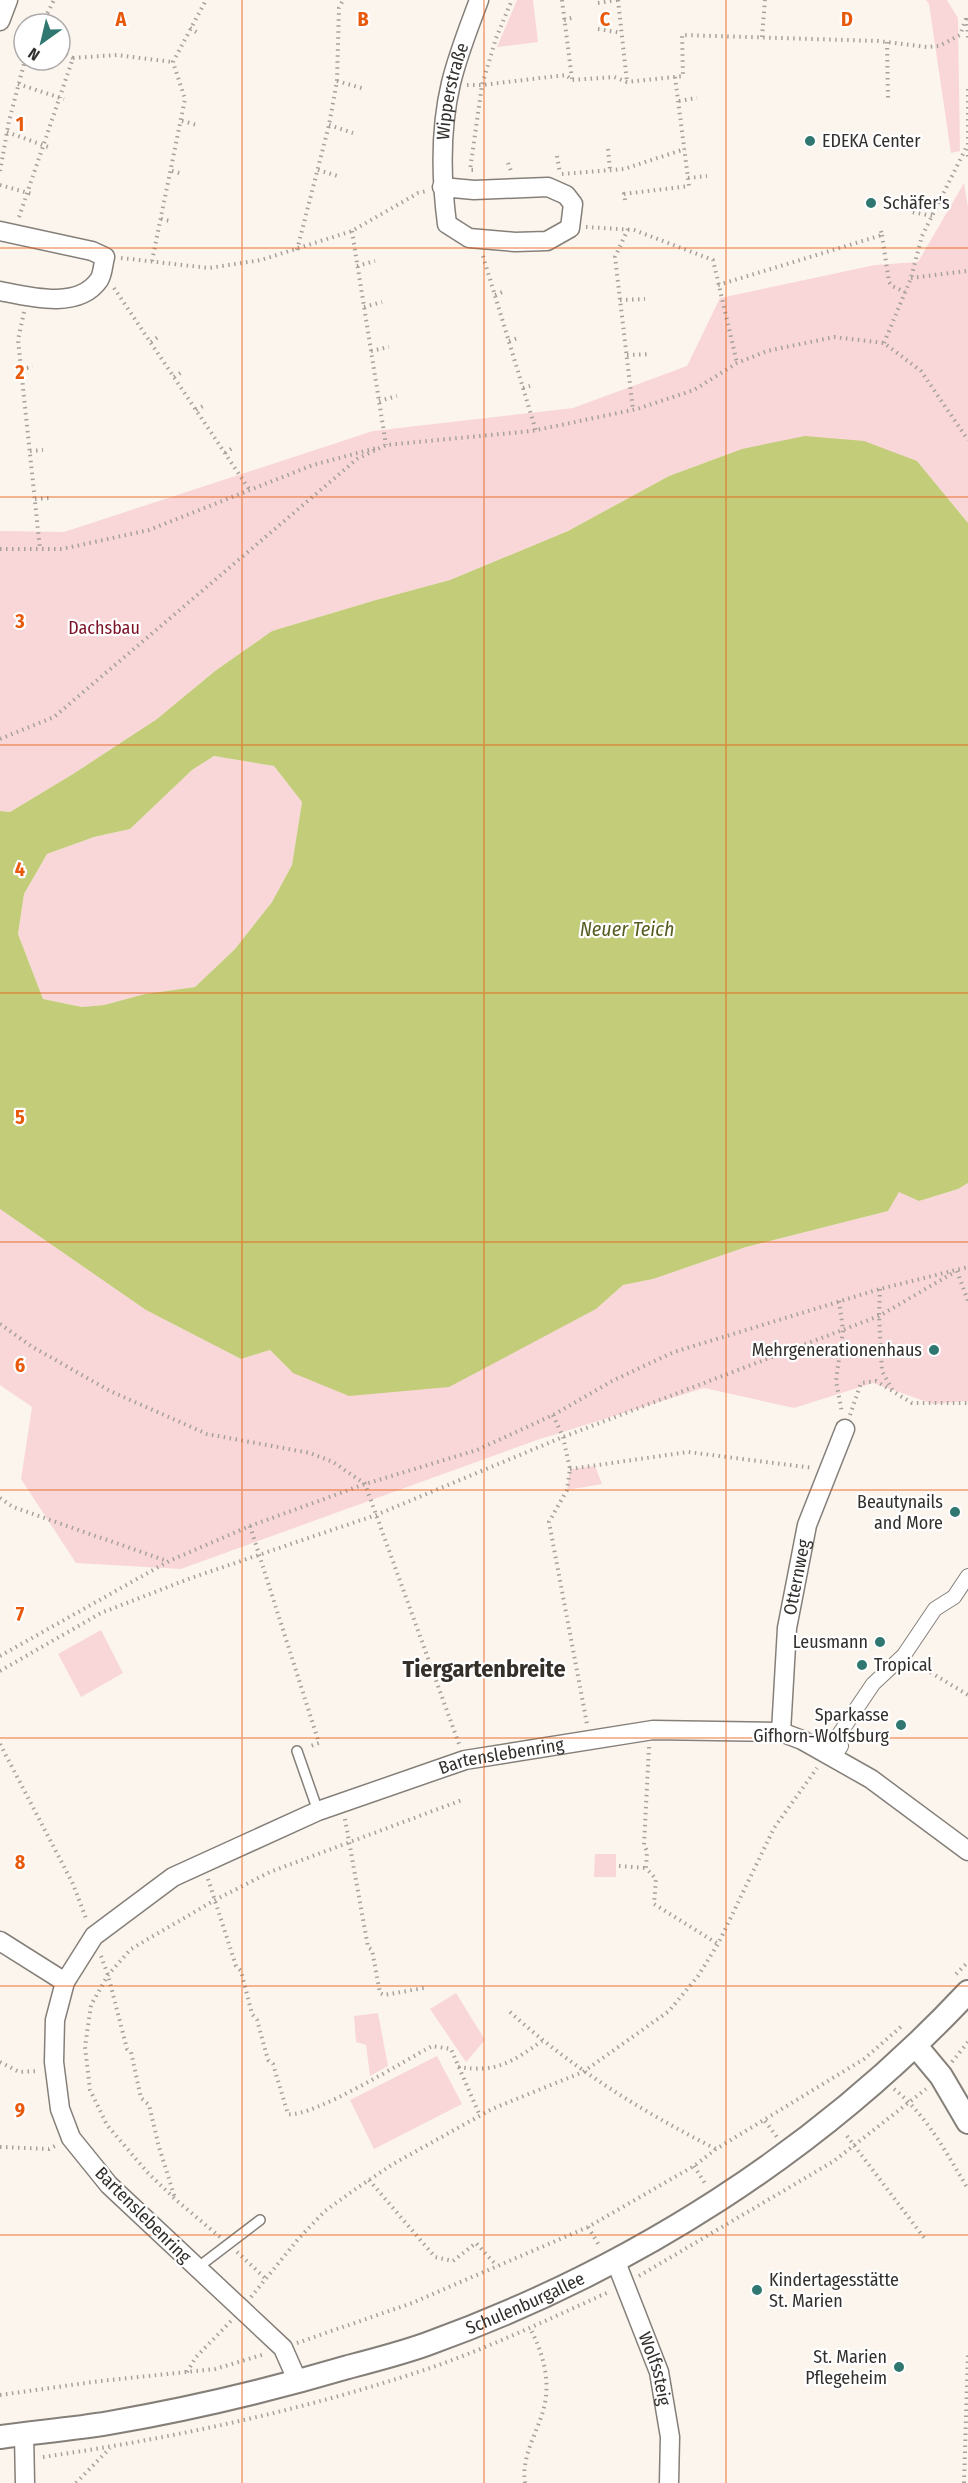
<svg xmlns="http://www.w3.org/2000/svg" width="968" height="2483" font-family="'Fira Sans Condensed',sans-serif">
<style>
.green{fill:#f9d7d8}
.water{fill:#c2cc79;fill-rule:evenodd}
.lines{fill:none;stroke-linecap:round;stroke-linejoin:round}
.service-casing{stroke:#857f79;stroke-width:12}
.pedestrian-casing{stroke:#857f79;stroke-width:16}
.minor-casing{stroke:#857f79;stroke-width:21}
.tertiary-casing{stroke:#857f79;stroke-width:26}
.path{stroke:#a6a19c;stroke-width:4;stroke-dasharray:1.5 4.5;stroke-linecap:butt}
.service{stroke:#fff;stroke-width:9}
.pedestrian{stroke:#fff;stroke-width:14}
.minor{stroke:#fff;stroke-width:18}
.tertiary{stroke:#fff;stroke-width:22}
.grid{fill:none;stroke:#e8590c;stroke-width:1.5;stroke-opacity:0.55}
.poi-dot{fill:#2f7770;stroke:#fff;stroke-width:2}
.labels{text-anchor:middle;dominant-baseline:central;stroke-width:4.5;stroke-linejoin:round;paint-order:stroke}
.street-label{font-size:18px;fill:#322f2d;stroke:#fff}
.poi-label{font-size:18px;fill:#322f2d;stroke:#fff;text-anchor:end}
.park-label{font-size:18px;fill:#7b1226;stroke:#fff}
.water-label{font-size:20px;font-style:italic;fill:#575d21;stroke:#fff}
.district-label{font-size:24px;font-weight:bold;fill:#352f2a;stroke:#fff}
.grid-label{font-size:20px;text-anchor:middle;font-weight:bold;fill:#e8590c;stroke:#fff;stroke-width:4.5;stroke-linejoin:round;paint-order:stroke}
</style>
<rect width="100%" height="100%" fill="#fcf5ee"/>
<path class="green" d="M517,0H533L538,42L497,47Z
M926,0H947L958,18L960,151L951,153L929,4Z
M964,183L968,207V523L917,461L742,449L669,476L568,531L450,580L376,600L272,631L215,671L157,719L73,774L10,812L0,811V531L64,532L373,431L573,408L687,366L720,298L875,265L918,262Z
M214,756L274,766L302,802L292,865L272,902L235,949L195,987L145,994L104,1005L82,1007L43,999L18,934L24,894L47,854L94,837L130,829L192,770Z
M968,1183V1401L933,1404L873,1383L794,1408L704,1388L537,1440L181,1569L76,1563L21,1479L32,1407L0,1385V1209L146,1310L241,1359L270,1350L293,1373L552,1332L596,1309L623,1285L653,1279L746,1247L888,1211L899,1191L919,1201L958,1189Z
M595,1466L602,1484L567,1490L570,1469Z
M101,1630L123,1673L81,1697L58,1654Z
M595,1854H616V1877H594Z
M456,1993L485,2040L466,2062L430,2009Z
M378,2013L388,2066L370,2076L366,2045L356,2042L354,2016Z
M437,2056L462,2104L374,2149L350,2100Z"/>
<path class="water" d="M805,436L864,441L917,461L968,523V1183L958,1189L919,1201L899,1192L888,1211L746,1247L653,1279L623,1285L596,1309L449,1387L349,1396L293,1373L270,1350L241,1359L146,1310L0,1209V811L10,812L73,774L157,719L215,671L272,631L376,600L450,580L568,531L669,476L742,449ZM214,756L274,766L302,802L292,865L272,902L235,949L195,987L145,994L104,1005L82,1007L43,999L18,934L24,894L47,854L94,837L130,829L192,770Z"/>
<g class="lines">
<g class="service-casing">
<path id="service" d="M297,1751L318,1811
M197,2268L260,2220"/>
</g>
<g class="pedestrian-casing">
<path id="pedestrian" d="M834,1757L841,1746L834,1742L873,1684L904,1655L935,1609L954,1597L968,1576"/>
</g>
<g class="minor-casing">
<g id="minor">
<path d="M0,21L8,0"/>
<path id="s1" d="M442,187L474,190L548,187L566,195L573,204L570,228L547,241L515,242L469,238L447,224C441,178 440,129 451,83C458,54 469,27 479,0"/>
<path d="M0,231L92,251L105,257C103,264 103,274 99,280C78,310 30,297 0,291"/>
<path id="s2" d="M781,1732L787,1628L807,1525L845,1429"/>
<path d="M0,1941L65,1982"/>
<path id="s3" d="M616,2262L659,2372L670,2437L669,2483"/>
<path id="s4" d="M298,2382L283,2348L109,2185L71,2138L60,2109L54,2062L55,2020L65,1982L94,1936L173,1877L318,1811L465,1760L653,1730L781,1732L802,1740L871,1779L968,1851"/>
<path d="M24,2434L25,2483"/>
</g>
</g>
<g class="tertiary-casing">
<g id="tertiary">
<path d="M916,2046L941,2076L968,2122"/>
<path id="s5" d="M0,2437C36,2432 73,2429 109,2423C190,2409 270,2390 348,2367C375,2360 402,2353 427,2344C632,2270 819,2151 968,1992"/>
</g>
</g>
<path class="path" d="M562,0L572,79
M618,0L627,82
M598,3L617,0
M967,18L968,38
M564,20L575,17
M42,24L54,0
M190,28L198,33
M598,29L621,33
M762,37L765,0
M887,42L888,99
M73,58L117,55L173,62
M337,81L365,89
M18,84L64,99
M467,85H482L566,75L572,80L614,77L627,82L683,76L682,35L878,41L927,47L939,46L960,35L967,16
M968,89V157
M679,101L697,98
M182,121L197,125
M329,125L353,133
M7,132L48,147
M608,149L610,170
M557,156L560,173
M508,163L511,171
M318,170L341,177
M473,170H470L482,85L496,38L512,0
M0,171L9,121L25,60
M172,171L183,174
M562,174L624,169L685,149
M688,178L707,176
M0,185L32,194
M911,198H914L912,212L933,216
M625,200L624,194L689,186L675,77
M19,217L73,58L60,51
M161,219L170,221
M586,227L634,230L713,260L737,363
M628,229L615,257L633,410
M352,231L386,445
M882,235L889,282L892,286L905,292
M297,250L329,125L337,81L339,8L343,0
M483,256L536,431
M121,258L209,268L261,260L352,231L418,193L427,191
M152,261L185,99L173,62L206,0
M357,266L375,261
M911,278L966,271
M718,285L882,235L881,231
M114,288L249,489
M495,295L505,291
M620,300L645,299
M364,307L382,302
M24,312L18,340L40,549
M509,341L518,338
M151,342L158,337
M884,343L911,278L922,236L967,146
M371,351L389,347
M627,355L650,354
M21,369L33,367
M174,377L182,372
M523,388L530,386
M379,401L397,396
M196,410L205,405
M30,451L43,450
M225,453L234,447
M35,499L50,498
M0,549H62L149,530L313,465L376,448
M0,739L54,717L357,459L386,445L532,431L637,409L694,390L737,363L767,351L834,337L884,343L921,371L968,440
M957,1271L968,1301
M880,1289L879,1316L882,1371L894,1393
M839,1301L843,1330L836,1381L842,1413
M0,1324L31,1346L110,1391L207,1434L310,1453L333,1462L365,1484L459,1744
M553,1415L563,1437L570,1469L567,1490L549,1522L587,1724
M850,1415L861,1383L876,1381L912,1403H968
M570,1469L688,1452L813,1468
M0,1498L13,1507L167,1561
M250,1526L319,1743L308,1747
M0,1656L169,1561L250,1526L365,1484L477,1450L553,1415L614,1380L674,1352L880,1289L968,1267
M915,1663L968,1695
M0,1671L101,1613L191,1578L376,1515L563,1437L879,1316L953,1273
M0,1744L73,1884L87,1921
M649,1747L644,1845L647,1851L646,1868L656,1879L654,1904L718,1944
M345,1819L368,1947L372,1950L380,1993L384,1995L424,1988
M619,1866L646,1868
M208,1879L236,1966L241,1971L252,2014L257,2020L268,2060L273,2064L288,2114C312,2118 406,2060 432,2046L451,2049L480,2116
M101,1956L108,1975L127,2049L131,2052L141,2098L149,2105L159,2147L175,2198
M956,1974L968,1962
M510,2012C572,2068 641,2111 716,2149
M0,2062L19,2072L39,2071
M952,2062L968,2042
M458,2067C497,2073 512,2062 542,2041
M894,2089C926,2114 947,2154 968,2189
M765,2121L777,2137
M847,2136L925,2239
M0,2147L49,2149L57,2145
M694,2166L706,2185
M369,2180L435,2257L453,2261L476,2243L497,2266
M588,2227L600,2247
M220,2237L176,2200L147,2172L107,2125L90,2090L85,2047L91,2005L108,1975L131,1949L215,1900L270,1872L462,1800
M237,2252L265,2278
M639,2276L834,2161L926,2089
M251,2297L299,2238L325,2211L357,2188L393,2164L492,2109L583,2072L669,2011L698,1976L718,1944L774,1828L817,1768
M297,2343L412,2303L588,2227L694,2166L716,2149L864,2059L903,2025
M187,2372L196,2357L231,2321
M0,2395L100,2381L215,2369L265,2354
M43,2457C174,2438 306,2410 433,2367C493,2346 551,2318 609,2292
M76,2483L110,2448
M525,2483C521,2453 539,2432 545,2403C550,2377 542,2351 530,2328
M964,2483L968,2353"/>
<use href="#service" class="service"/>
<use href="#pedestrian" class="pedestrian"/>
<use href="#minor" class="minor"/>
<use href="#tertiary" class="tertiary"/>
</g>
<path class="grid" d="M242,0V2483M484,0V2483M726,0V2483M0,248H968M0,497H968M0,745H968M0,993H968M0,1242H968M0,1490H968M0,1738H968M0,1986H968M0,2235H968"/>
<g class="poi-dot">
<circle cx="810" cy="141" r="6"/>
<circle cx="871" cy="203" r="6"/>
<circle cx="934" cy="1350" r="6"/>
<circle cx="955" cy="1512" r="6"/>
<circle cx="880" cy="1642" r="6"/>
<circle cx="862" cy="1665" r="6"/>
<circle cx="901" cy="1725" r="6"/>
<circle cx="757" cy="2290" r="6"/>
<circle cx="899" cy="2367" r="6"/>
</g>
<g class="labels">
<g class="street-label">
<text stroke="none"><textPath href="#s1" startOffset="426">Wipperstraße</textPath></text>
<text stroke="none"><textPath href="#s2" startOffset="156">Otternweg</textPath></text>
<text stroke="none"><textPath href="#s4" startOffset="1000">Bartenslebenring</textPath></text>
<text transform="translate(143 2215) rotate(45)">Bartenslebenring</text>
<text stroke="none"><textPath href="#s5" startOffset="544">Schulenburgallee</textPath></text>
<text stroke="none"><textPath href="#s3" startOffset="114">Wolfssteig</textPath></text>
</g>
<g class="poi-label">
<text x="822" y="141" text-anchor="start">EDEKA Center</text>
<text x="883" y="203" text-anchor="start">Schäfer's</text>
<text x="922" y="1350">Mehrgenerationenhaus</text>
<text x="943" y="1502">Beautynails<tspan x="943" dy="21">and More</tspan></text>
<text x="868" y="1642">Leusmann</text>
<text x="874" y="1665" text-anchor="start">Tropical</text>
<text x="889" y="1715">Sparkasse<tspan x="889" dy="21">Gifhorn-Wolfsburg</tspan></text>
<text x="769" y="2280" text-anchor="start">Kindertagesstätte<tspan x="769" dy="21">St. Marien</tspan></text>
<text x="887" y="2357">St. Marien<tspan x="887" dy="21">Pflegeheim</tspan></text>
</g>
<g class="park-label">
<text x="104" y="628">Dachsbau</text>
</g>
<g class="water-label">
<text x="627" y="929">Neuer Teich</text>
</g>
<g class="district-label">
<text x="484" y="1669">Tiergartenbreite</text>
</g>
</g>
<g class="grid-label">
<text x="121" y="26">A</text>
<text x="363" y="26">B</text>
<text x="605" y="26">C</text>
<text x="847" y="26">D</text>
<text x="20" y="131">1</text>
<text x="20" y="379">2</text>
<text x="20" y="628">3</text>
<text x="20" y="876">4</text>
<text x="20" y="1124">5</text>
<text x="20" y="1372">6</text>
<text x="20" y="1621">7</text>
<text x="20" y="1869">8</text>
<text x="20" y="2117">9</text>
</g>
<g transform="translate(42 42) rotate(214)"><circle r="28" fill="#ffffff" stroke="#adacab" stroke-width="1.5"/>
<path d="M0-4.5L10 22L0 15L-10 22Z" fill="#2f7770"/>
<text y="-9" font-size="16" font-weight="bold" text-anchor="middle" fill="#322f2d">N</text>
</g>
</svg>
